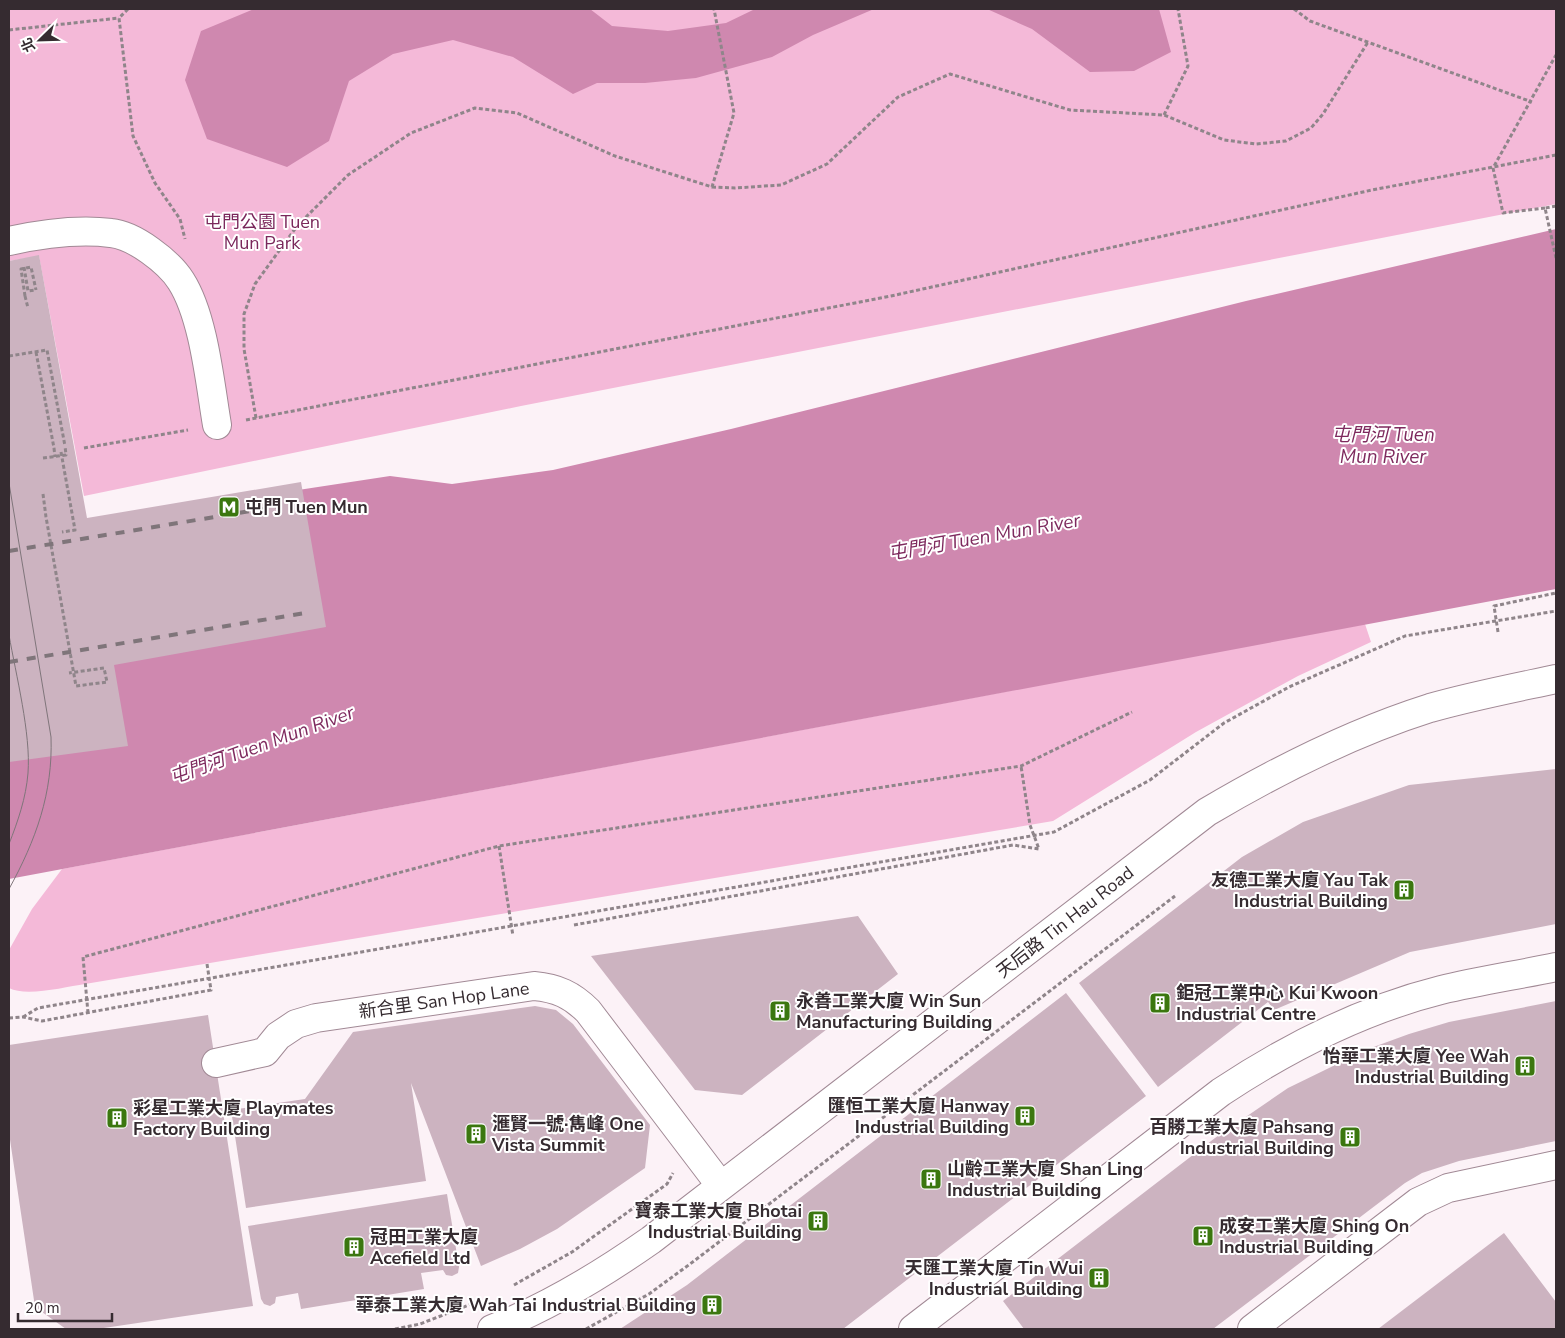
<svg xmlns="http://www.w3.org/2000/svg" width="1565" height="1338" font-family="'Nunito Sans','Noto Sans TC',sans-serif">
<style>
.green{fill:#f4b9d8}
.water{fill:#cf88af}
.building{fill:#ccb3c0}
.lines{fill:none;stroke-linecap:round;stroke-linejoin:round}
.minor-casing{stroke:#a18995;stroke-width:30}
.path{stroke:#8f858a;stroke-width:3;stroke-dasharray:4 2.5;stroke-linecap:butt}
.minor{stroke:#fff;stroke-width:28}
.tram{stroke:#7f757a;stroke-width:1}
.rail{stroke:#7f757a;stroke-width:4;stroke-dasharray:9 9;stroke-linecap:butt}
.path-bridge{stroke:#8f858a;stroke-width:3;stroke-dasharray:4 2.5;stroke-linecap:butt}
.labels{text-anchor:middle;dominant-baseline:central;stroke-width:4;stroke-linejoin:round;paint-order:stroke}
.park-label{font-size:18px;fill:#7a275b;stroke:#fff}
.poi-label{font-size:18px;font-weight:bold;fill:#352b30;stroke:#fff;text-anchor:start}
.street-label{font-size:18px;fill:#352b30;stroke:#fff}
.water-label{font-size:19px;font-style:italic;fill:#7e2a5e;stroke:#fff}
</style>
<rect width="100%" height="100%" fill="#fcf2f7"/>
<path class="green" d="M9,9H1556V204L521,406L84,496L39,256L9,261Z
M1365,624L1371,642L1298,676L1196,732L1053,821L85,984C65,987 26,997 9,988V950L32,909L62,869Z"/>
<path class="water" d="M254,9H590L612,26L668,31L726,23L755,9H874L813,35L772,57L696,78L645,83H597L573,94L513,57L453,40L393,54L349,81L329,141L287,167L207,139L185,80L201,31Z
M987,9H1159L1171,52L1134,71L1090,72L1032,29Z
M1556,229V589L9,879V534L390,476L452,484L553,470L731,429L1246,301Z"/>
<path class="building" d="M39,255L87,518L301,482L326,627L114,665L128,746L9,762V261Z
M1556,769V924L1410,952L1274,1010L1268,1002L1158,1087L1079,983L1242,857L1303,822L1409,785Z
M858,916L898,974L742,1095L695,1090L591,956Z
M1066,993L1146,1096L843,1329H620L687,1285Z
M1556,1001V1141L1459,1161L1422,1173L1405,1183L1213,1329H1024L1003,1301L1215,1138L1288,1088L1368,1049L1409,1034L1449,1022Z
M535,1006L556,1010L573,1024L650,1125L645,1168L557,1229L520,1249L481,1266L411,1083L426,1181L246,1208L231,1110L305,1099L353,1032Z
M208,1015L253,1306L97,1329H66L35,1307L9,1133V1045Z
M447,1194L459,1267L458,1273L452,1276L446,1275L443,1270L421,1273L424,1289L301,1309L298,1293L276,1297L275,1303L270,1306L264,1304L261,1299L248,1226Z
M1504,1233L1556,1302V1329H1378Z"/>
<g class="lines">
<g class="minor-casing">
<path id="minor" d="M9,241C41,234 78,229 111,233C134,235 169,262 181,281C204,317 210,384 217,425
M216,1063L265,1052L278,1036L296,1024L316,1018L534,986C557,988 572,995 588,1011L721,1186
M492,1329C549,1307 601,1275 651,1240L1207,812C1278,770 1351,733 1430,708C1472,696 1514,688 1556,679
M913,1329L1221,1092C1289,1047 1361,1010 1441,990C1479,981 1518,975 1556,967
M1252,1329L1418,1202L1448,1188L1556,1165"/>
</g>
<path class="path" d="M128,9L119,18L133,136L155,183L180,219L185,239
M1294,9L1310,21L1532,102
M9,30L119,18
M1164,115L1188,66L1178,9
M712,187L735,188L781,185L827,164L898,97L950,74L1070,110L1164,115L1224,140L1256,144L1286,141L1311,128L1323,114L1368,42
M1556,206L1545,208L1556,258
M1545,208L1503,213L1493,168L1556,55
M24,267L28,291L36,290
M25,296L28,308
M36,352L54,448
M9,356L47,350L65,446
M256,418L244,349V314L255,284L297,226L348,175L411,133L475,108L517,113L615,156L712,187L734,113L714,9
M246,420L891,296L1372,190L1556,155
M84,448L188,430
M61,452L75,530L62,532
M43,494L46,517L76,686L107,682L104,668L69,673
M1498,632L1494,606L1556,593
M499,846L513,936
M574,925L1013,845L1039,849L1030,825L1021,766
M88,1013L83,957L499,846L1021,766L1132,712
M23,1017L38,1008L1054,832L1150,780L1224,723L1289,687L1405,636L1556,611
M9,1018L23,1017L42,1021L211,990L207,964
M514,1285L572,1252L667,1184L673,1173
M395,1329L420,1324L474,1303
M586,1329L649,1294L690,1264L1175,896"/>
<use href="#minor" class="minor"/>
<path class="tram" d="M9,483L51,737C53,793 36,840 9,889
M9,635C16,675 31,734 28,773C26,798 18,821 9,844"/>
<path class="rail" d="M9,551L281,506
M9,662L305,613"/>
<path class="path-bridge" d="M25,296L21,269L31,267L36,290
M54,448L55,457
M43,458L66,455L65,446"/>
</g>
<defs>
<g id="metro-square" transform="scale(1.125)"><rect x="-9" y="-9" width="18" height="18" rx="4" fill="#3b770f" stroke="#fff"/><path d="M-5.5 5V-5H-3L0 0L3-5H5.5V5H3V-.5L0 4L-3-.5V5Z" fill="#fff"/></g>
<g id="building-square" transform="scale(1.125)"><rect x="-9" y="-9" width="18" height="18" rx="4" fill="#3b770f" stroke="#fff"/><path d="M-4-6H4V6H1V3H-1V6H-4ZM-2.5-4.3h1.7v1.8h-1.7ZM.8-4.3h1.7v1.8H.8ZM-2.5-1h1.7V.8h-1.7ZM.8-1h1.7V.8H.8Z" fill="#fff"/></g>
</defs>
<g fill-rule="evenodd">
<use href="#metro-square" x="229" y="507"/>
<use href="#building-square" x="1404" y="890"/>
<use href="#building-square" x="1160" y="1003"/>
<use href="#building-square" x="780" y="1011"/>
<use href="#building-square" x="1525" y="1066"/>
<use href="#building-square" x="1025" y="1116"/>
<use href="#building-square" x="117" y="1118"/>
<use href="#building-square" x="476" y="1134"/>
<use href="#building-square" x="1350" y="1137"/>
<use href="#building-square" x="931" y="1179"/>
<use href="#building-square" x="818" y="1221"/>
<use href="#building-square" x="1203" y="1236"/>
<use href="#building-square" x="354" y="1247"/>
<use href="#building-square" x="1099" y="1278"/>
<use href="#building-square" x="712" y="1305"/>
</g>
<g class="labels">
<g class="park-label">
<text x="262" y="222">屯門公園 Tuen<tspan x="262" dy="21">Mun Park</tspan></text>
</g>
<g class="poi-label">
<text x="245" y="507">屯門 Tuen Mun</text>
<text x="1388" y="880" text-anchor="end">友德工業大廈 Yau Tak<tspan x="1388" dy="21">Industrial Building</tspan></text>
<text x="1176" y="993">鉅冠工業中心 Kui Kwoon<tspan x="1176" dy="21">Industrial Centre</tspan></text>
<text x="796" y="1001">永善工業大廈 Win Sun<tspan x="796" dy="21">Manufacturing Building</tspan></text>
<text x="1509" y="1056" text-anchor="end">怡華工業大廈 Yee Wah<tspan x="1509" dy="21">Industrial Building</tspan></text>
<text x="1009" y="1106" text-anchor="end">匯恒工業大廈 Hanway<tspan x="1009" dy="21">Industrial Building</tspan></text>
<text x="133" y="1108">彩星工業大廈 Playmates<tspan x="133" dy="21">Factory Building</tspan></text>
<text x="492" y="1124">滙賢一號·雋峰 One<tspan x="492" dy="21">Vista Summit</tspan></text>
<text x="1334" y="1127" text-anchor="end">百勝工業大廈 Pahsang<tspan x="1334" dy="21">Industrial Building</tspan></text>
<text x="947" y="1169">山齡工業大廈 Shan Ling<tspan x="947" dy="21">Industrial Building</tspan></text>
<text x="802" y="1211" text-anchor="end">寶泰工業大廈 Bhotai<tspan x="802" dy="21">Industrial Building</tspan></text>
<text x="1219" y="1226">成安工業大廈 Shing On<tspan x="1219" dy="21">Industrial Building</tspan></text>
<text x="370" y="1237">冠田工業大廈<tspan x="370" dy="21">Acefield Ltd</tspan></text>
<text x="1083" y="1268" text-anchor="end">天匯工業大廈 Tin Wui<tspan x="1083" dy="21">Industrial Building</tspan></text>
<text x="696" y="1305" text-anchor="end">華泰工業大廈 Wah Tai Industrial Building</text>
</g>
<g class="street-label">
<text transform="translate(1065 922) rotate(-38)">天后路 Tin Hau Road</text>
<text transform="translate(444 1000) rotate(-8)">新合里 San Hop Lane</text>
</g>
<g class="water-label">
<text x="1383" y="435">屯門河 Tuen<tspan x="1383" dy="22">Mun River</tspan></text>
<text transform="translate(984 537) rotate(-10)">屯門河 Tuen Mun River</text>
<text transform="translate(262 745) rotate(-20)">屯門河 Tuen Mun River</text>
</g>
</g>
<rect width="1565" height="1338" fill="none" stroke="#352b30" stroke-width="20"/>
<g transform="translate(40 40) rotate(247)" stroke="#ffffff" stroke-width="4" paint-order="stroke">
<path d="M0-4L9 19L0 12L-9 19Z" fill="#352b30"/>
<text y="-8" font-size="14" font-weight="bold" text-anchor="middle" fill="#352b30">北</text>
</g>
<path d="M18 1313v8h94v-8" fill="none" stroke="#352b30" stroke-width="2.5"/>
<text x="25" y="1313" font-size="15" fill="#352b30" stroke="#ffffff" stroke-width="4" paint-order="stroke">20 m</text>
</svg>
